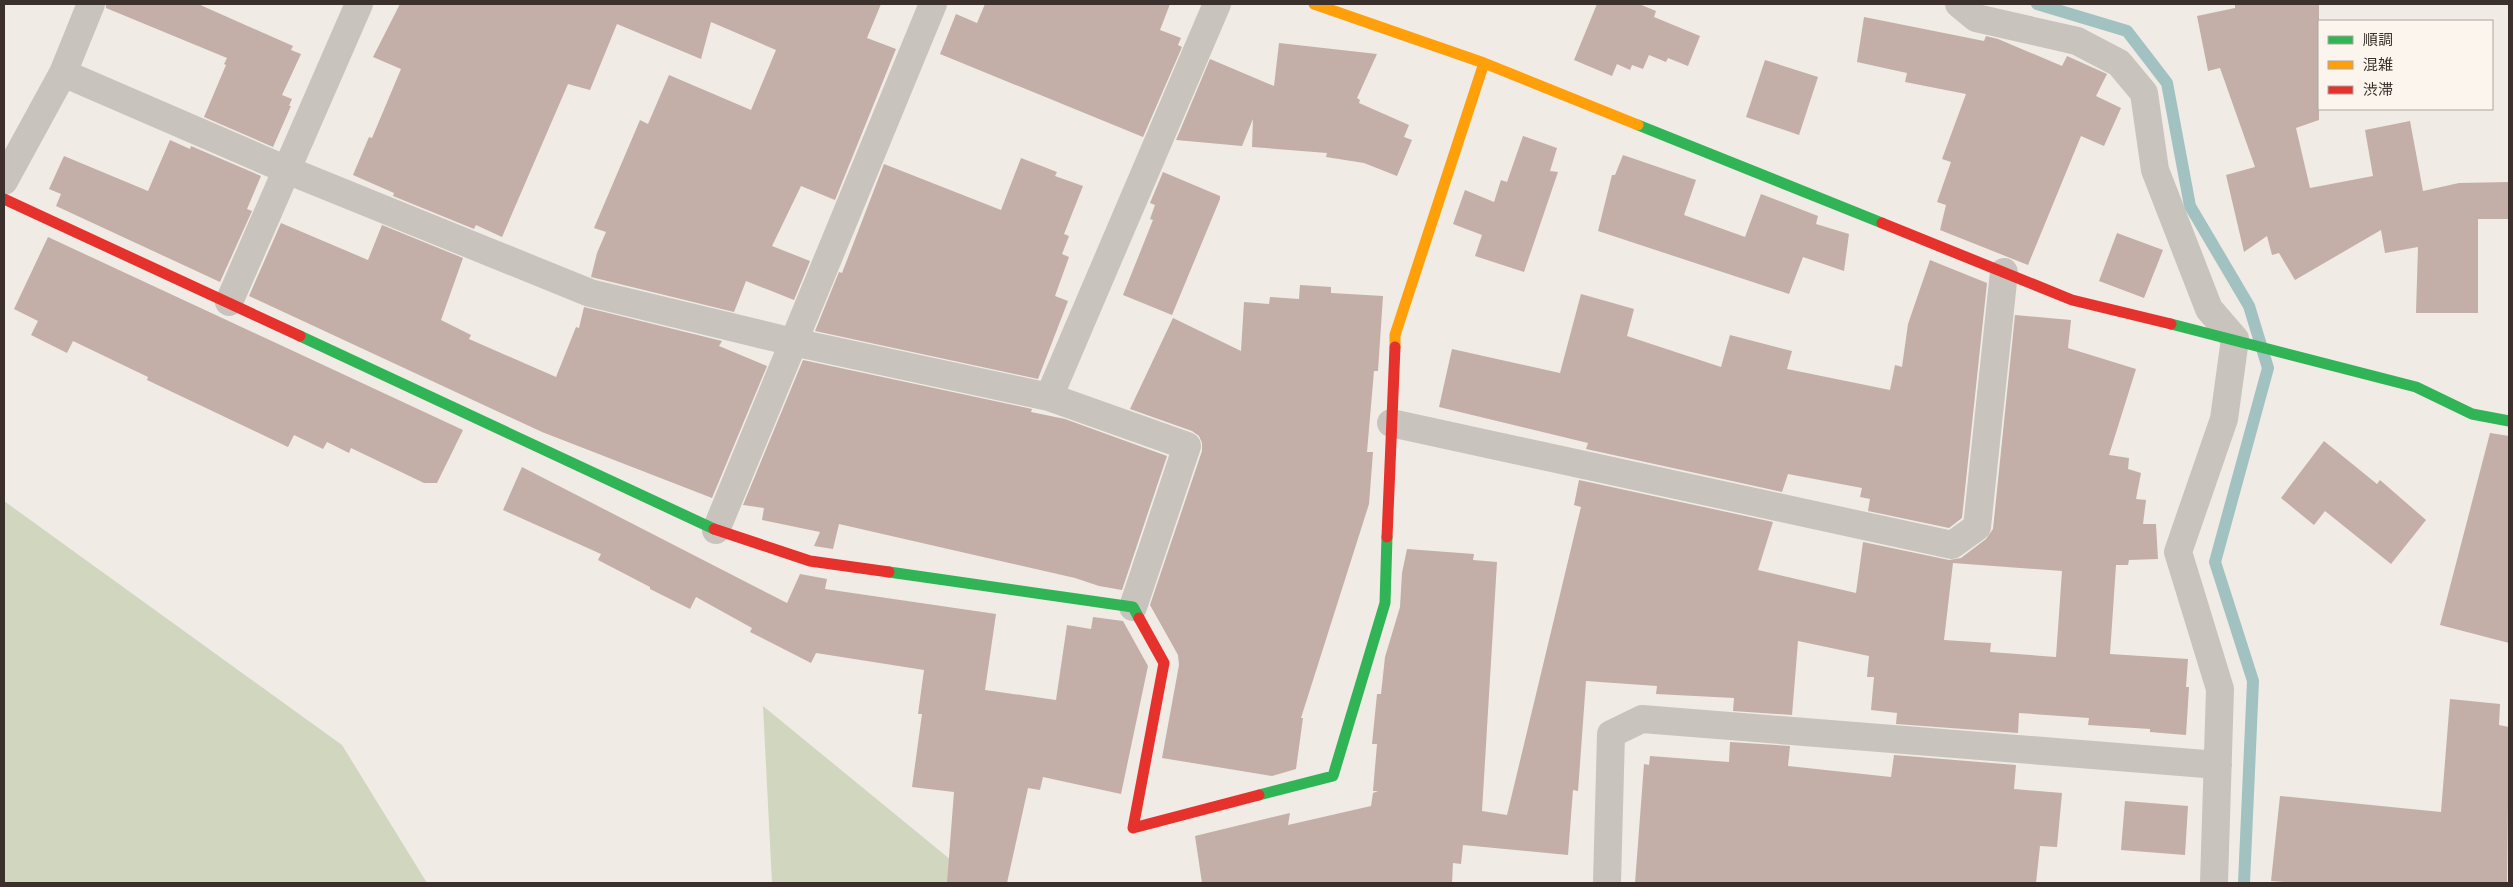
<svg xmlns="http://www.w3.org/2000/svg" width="2513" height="887" font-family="'PT Sans Narrow','Noto Sans JP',sans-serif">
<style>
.green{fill:#d1d6bf}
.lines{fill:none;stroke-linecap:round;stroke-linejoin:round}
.stream{stroke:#a1c2c1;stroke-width:12}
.building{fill:#c3afa7;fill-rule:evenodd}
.street{stroke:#c9c3be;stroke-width:28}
.fast{stroke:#30b455;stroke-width:11}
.slow{stroke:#ff9f0a;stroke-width:11}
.jam{stroke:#e5322d;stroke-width:11}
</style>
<rect width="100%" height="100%" fill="#f0ebe5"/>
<path class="green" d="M4,501L342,745L427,883H4Z
M763,706L979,883H772Z"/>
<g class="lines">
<path class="stream" d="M2037,4L2127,31L2167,83L2190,206L2249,306L2268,368L2215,562L2253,681L2244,883"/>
</g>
<path class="building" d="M106,4H198L293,46L291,50L301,54L282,95L292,99L289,106H291L273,147L204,117L226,65L224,64L227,58L106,8Z
M400,4H881L867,38L896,49L835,200L801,186L772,246L810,261L794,300L746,281L734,312L591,277L597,253L606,232L594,228L640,120L648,124L669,75L751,110L776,50L711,22L701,59L617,24L590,90L568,84L502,237L476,225L474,229L393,196L394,193L353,175L369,137L372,138L401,69L373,57Z
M985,4H1170L1160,30L1181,38L1178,45L1182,47L1143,137L940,54L956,14L977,23Z
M1597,4H1639L1656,11L1654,17L1700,36L1688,66L1668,58L1666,62L1649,55L1643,69L1632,65L1630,70L1617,64L1612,76L1574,60Z
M2235,4H2319V120L2296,128L2310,188L2373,176L2365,130L2410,121L2423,191L2459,183L2509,182V219H2478V313H2416L2418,247L2385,253L2381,230L2295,280L2279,253L2272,255L2267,236L2244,252L2226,175L2255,167L2220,68L2208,71L2197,16L2235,8Z
M1864,17L1984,41L1986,36L1998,39L2062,66L2067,56L2107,74L2096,96L2121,108L2104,146L2081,136L2028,265L1940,230L1946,205L1937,202L1951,162L1942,159L1966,94L1905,82L1907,73L1857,62Z
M1279,43L1377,54L1357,98L1360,100L1359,103L1409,125L1404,137L1412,140L1397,176L1364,163L1326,157L1327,153L1252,147L1253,119L1242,146L1176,140L1210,59L1274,86Z
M1765,60L1818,77L1799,135L1746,117Z
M1523,136L1557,148L1550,171L1558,172L1524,272L1475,256L1482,235L1453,224L1465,190L1494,202L1501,180L1507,182Z
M170,140L190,149L191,146L261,176L247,209L252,211L220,282L56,206L61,194L49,189L64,156L148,191Z
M1623,155L1696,180L1684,215L1745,237L1761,194L1818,216L1816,224L1849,234L1844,271L1803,257L1789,294L1598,231L1612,175H1615Z
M1021,158L1057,172L1055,176L1083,186L1064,234L1069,236L1062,254L1069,257L1055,296L1068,301L1038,379L815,331L839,272L842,273L884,164L1001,210Z
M1163,172L1220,196V199L1172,315L1123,295L1153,220L1150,219L1155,205L1150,203Z
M281,223L368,260L382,225L463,258L441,320L471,335L469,339L556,377L576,327L579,328L584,307L722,341L719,346L767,366L712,498L542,432L249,296Z
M2117,233L2163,250L2144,298L2099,281Z
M48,237L463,430L437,483H424L351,448L349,453L327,442L323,449L294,435L288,447L147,380L148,377L73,341L67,353L31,335L38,321L14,309Z
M1930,260L1987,283L1962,518L1949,528L1868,511L1870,499L1860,497L1862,488L1788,474L1782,492L1586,449L1588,443L1439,407L1452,349L1560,373L1581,294L1634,309L1627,336L1721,367L1730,335L1792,351L1787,369L1890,390L1895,365L1902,367L1908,324Z
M1300,285L1331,287V293L1383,296L1378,371H1374L1367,452H1373L1369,504L1301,718H1303L1296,769L1272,776L1162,758L1179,665L1178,655L1150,605L1202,451V443L1199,436L1192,431L1130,409L1173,318L1241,351L1244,302L1269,304L1270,297L1299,299Z
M2015,315L2071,320L2068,348L2136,369L2109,455L2129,458L2128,469L2141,473L2136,499L2146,500L2143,524H2156L2158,559L2129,560L2128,565H2116L2110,654L2188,659L2186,687H2189L2186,735L2150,732V729L2088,725L2089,718L2019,713L2018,733L1896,724L1897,713L1871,710L1874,677H1867L1869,656L1798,641L1792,715L1733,711L1734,698L1656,694L1657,686L1586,681L1578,791L1573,790L1568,855L1463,845L1461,864L1453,863L1452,883H1202L1195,836L1290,813L1288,825L1371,806L1373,793L1378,791H1373L1377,744H1372L1377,694H1381L1385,657L1400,607L1402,573L1407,549L1474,554L1473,560L1497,562L1482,811L1507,815L1581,507L1574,505L1579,480L1773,522L1758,570L1856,593L1863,542L1949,560L1961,558L1986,539L1993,529ZM1953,563L2062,571L2056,657L1990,652L1991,643L1944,640Z
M803,360L1032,409L1031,412L1065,419L1167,456L1122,590L1099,586L1075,578L839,524L833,549L814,546L820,532L762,520L764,508L743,505Z
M2490,433L2509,436V643L2440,625Z
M2324,441L2377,484L2380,480L2426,520L2391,564L2325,511L2314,525L2281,498Z
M522,467L787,603L800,574L827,579L825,589L996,614L985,690L1056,700L1067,625L1091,629L1093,617L1123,621L1148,666L1121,794L1043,777L1040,790L1028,788L1007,883H947L954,792L912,787L922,714H918L924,670L816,653L811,663L750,632L752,628L696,597L690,609L650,589V587L598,560L601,554L503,510Z
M2450,699L2500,704L2499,725L2509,727L2507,883H2296L2271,881L2280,796L2441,812Z
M1730,742L1790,746L1788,766L1891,777L1894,755L2016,765L2014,789L2062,793L2057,847L2040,846L2036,883H1635L1644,764L1649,765L1650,756L1729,762Z
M2125,801L2188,806L2185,855L2121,850Z"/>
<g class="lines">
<path class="street" d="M1959,4L1976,18L2077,41L2119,63L2144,93L2155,170L2209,309L2235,339L2224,419L2178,552L2220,689L2214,883
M63,73L287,170L590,293L793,342L1049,397L1187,446L1133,607
M4,181L63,73L91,4
M229,302L359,4
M1049,397L1217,4
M1391,423L1952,545L1977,527L2004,272
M716,530L933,4
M1607,883L1611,734L1642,719L2218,765"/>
<path class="fast" d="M1638,125L1882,223
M2171,324L2416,387L2472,414L2509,421
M300,336L714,529
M889,572L1133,607L1139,618
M1259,795L1333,776L1385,603L1387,537"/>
<path class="slow" d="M1314,4L1484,63L1638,125
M1395,347V335L1484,63"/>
<path class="jam" d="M4,199L300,336
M1882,223L2072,300L2171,324
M714,529L810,561L889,572
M1387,537L1395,347
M1139,618L1164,663L1133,828L1259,795"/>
</g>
<rect width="2513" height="887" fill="none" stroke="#3b302b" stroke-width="10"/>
<rect x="2318" y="20" width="175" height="90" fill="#fbf5ee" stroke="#aea6a0"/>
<rect x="2328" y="36" width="25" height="8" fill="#30b455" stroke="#aea6a0"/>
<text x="2363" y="45" font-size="15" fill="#3b302b">順調</text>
<rect x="2328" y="61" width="25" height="8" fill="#ff9f0a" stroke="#aea6a0"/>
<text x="2363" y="70" font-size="15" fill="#3b302b">混雑</text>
<rect x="2328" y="86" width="25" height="8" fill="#e5322d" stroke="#aea6a0"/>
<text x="2363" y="95" font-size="15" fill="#3b302b">渋滞</text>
</svg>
